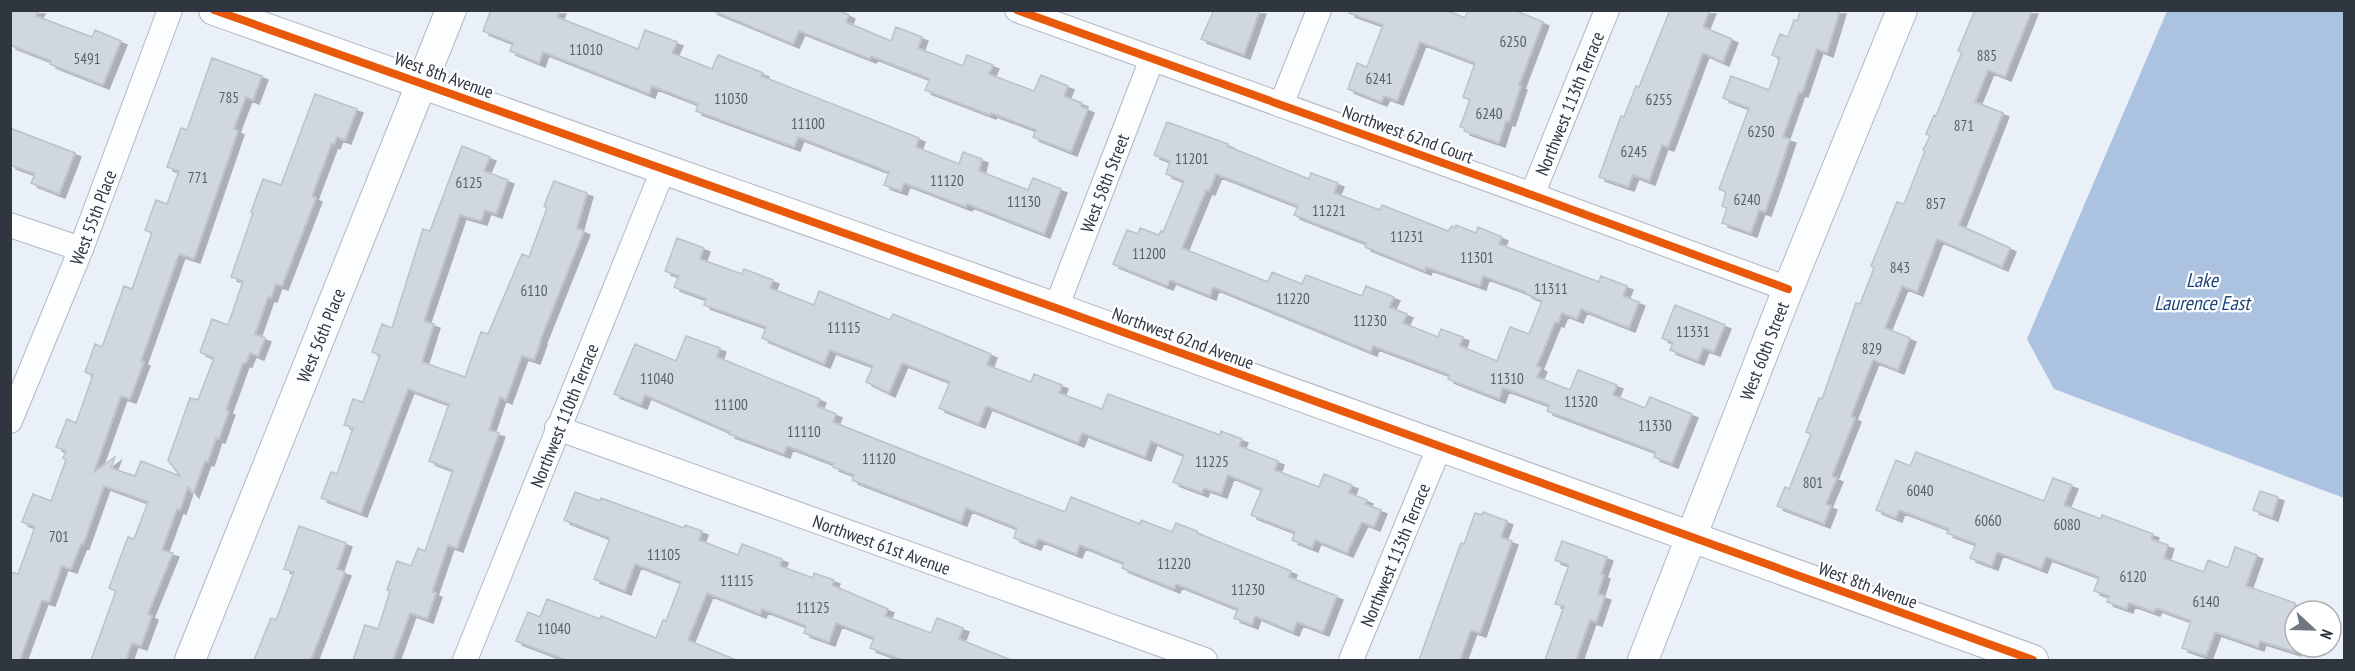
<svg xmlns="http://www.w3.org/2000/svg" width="2355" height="671" font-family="'PT Sans Narrow',sans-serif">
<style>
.water{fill:#acc2e1}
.building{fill:#d1d7df;stroke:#bcc2c9;stroke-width:1.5;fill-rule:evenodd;filter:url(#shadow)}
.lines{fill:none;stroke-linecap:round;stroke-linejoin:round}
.minor-casing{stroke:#b1b7bf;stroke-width:26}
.tertiary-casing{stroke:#b1b7bf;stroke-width:32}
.minor{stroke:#fcfdfe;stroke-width:24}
.tertiary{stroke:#fcfdfe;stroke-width:30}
.cycleway-casing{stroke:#fff;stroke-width:11}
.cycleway{stroke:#e8590c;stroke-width:8}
.labels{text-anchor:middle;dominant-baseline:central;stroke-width:4.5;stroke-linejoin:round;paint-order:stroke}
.number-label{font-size:15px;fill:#585e68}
.street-label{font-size:18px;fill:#2f3640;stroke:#fff}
.water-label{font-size:20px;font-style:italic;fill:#1c4477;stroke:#fff}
</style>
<defs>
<filter id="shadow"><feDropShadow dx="6" dy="4" stdDeviation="0" flood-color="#0004"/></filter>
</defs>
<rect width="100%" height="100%" fill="#eaf0f8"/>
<path class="water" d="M2167,11H2344V498L2054,389L2027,339Z"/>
<path class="building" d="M10,10H39L36,16L92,37L95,30L121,41L103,85L50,64L51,61L10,45Z
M491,10H560L557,17L638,49L645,30L677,42L672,53L712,69L718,55L763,73L761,76L919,138L916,147L959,164L963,152L982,159L979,171L1028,190L1033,178L1061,189L1044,234L967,204L966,207L904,183L901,191L884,185L889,172L798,137L794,147L696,111L698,104L652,86L649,94L543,52L539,63L510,51L513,43L483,31Z
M711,10H838L849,15L846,22L891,41L896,27L922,37L918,48L963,66L967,55L993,65L989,74L1034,91L1041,75L1068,86L1064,96L1082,103L1081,106L1088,109L1071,152L1033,137L1036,130L991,113L990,115L925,90L930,79L871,56L870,59L799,31L793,44Z
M1214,10H1260L1244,55L1201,39Z
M1350,10H1446L1465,18L1468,10H1514L1543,22L1519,85L1521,86L1509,122L1506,121L1499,143L1464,131L1465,128L1460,127L1470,100L1463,97L1475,63L1420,42L1397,101L1384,96L1381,102L1348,89L1357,63L1367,67L1383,25L1349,13Z
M1670,10H1710L1703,27L1732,39L1723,62L1703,53L1668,147L1662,145L1649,181L1633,175L1628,187L1599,177L1621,116L1624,117L1636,86L1639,87Z
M1801,10H1840L1827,53L1817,49L1802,93L1799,92L1783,137L1790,139L1776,181L1765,212L1759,210L1751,233L1722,223L1727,208L1722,206L1726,192L1719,189L1749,108L1723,98L1731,76L1769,90L1780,58L1772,55L1780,34L1788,37L1794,20L1797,21Z
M1975,10H2032L2005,77L1988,70L1975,102L2003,113L1959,225L2010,248L2002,267L1937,239L1917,292L1902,286L1885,328L1910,338L1898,370L1873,360L1851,416L1855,418L1832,476L1837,478L1826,504L1831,506L1824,524L1777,506L1785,487L1789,489L1811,434L1806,432L1819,398L1822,399L1856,303L1860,304L1874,268L1871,266L1897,202L1904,204L1925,151L1923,150L1930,136L1926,134L1934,115L1936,116L1962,52L1958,51Z
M212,58L262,76L253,100L246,97L234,129L238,131L194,259L179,254L141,361L144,362L130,399L121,396L94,472L115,457L111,468L135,476L141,461L180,476L168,460L190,398L198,400L214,358L200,352L212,319L228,325L243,281L231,277L253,213L251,212L263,179L281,185L315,94L357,109L345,140L337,137L334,145L332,143L312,196L316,198L282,286L276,284L271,298L268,297L255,334L265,338L258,356L250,353L246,363H243L226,410L229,411L219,439L216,438L208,462L205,461L193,494L188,487L180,510L177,509L162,550L173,553L148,614L152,616L141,646L132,643L126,660H91L116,591L109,588L128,537L134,539L148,502L104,486L83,545L81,544L71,569L62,566L49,602L42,600L20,660H10V572L18,574L35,527L22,522L33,494L51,501L66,460L63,458L66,451L56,447L67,419L76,423L93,375L85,372L95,344L102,347L124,286L132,289L152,233L145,230L156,200L167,204L179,171L167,167L181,128L187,130Z
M1167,122L1228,144L1227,146L1309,179L1311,173L1338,183L1334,193L1380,210L1382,205L1448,231L1452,226L1456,228V225L1476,233L1478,227L1502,237L1499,244L1599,282L1601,276L1627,286L1623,296L1639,302L1629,328L1581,309L1577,319L1562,313L1558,323L1555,322L1537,366L1541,368L1537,377L1570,390L1578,370L1617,385L1613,395L1645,408L1650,397L1692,414L1672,464L1654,457L1656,452L1547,411L1549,405L1503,388L1499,399L1448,379L1450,375L1373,346L1371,352L1213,287L1210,296L1170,280L1167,286L1113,264L1127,230L1138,234L1140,228L1159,235L1161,231L1163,232L1184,181L1166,174L1170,161L1154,155ZM1216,174L1298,206L1294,215L1366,243L1365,247L1425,271L1426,267L1480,286L1483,276L1526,292V294L1542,301L1529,334L1510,327L1497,361L1460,346L1463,337L1441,329L1438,337L1403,323L1407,314L1389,307L1394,297L1366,286L1362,296L1306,275L1302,284L1272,272L1268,282L1182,248L1206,190L1209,191Z
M10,128L75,153L59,194L31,183L35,174L10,165Z
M462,146L490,157L484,171L508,180L496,214L485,210L481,221L460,215L424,321L434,324L422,362L465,377L481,332L488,334L522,254L529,257L547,208L544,206L554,181L587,193L577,228L584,231L540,341H541L534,360L522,356L506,400L500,397L489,430L499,433L457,548L448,545L432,592L436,593L427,619L410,613L393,660H353L365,625L378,629L390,591L387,590L397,561L411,566L418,548L425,551L453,470L429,461L449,404L408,389L361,513L321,498L331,472L337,474L353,428L344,425L353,399L363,402L380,355L372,352L382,324L392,328L423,229L430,231Z
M677,238L704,248L700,259L742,274L744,269L773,280L770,288L814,305L819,291L890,320L893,314L991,354L987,365L1031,382L1034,374L1062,385L1059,393L1102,409L1108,394L1220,435L1221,431L1242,439L1239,446L1278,461L1275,470L1319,487L1324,474L1352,485L1349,493L1367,500L1365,504L1381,510L1374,527L1362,522L1347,553L1315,540L1312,548L1292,540L1295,532L1251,515L1262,489L1228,475L1221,494L1204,488L1202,493L1173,482L1184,455L1151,441L1145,457L1082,433L1078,443L986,406L979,424L939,408L950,382L902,363L889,393L866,382L873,366L830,350L824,364L762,338L766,327L704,305L706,299L674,287L679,276L665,271Z
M1675,305L1725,325L1714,352L1703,348L1698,361L1670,350L1673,343L1662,338Z
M686,336L720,348L717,357L820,399L817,406L836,414L833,422L919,456L1065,512L1071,497L1140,524L1141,520L1172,532L1176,523L1197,531V533L1291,571L1289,577L1337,596L1323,632L1297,622L1293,632L1255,616L1252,625L1234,618L1238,609L1176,584L1174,589L1122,568L1124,563L1080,545L1076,554L1038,539L1035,546L1014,538L1017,528L966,508L961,522L852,480L854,475L833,467L834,464L787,446L784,454L729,434L730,432L645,395L641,405L614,394L635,344L676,361Z
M1916,452L2044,501L2053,478L2072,485L2064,505L2101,519L2102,515L2153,534L2151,539L2168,545L2164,558L2204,572L2208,560L2228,568L2235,547L2257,555L2246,586L2295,603V652L2260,641L2258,647L2215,632L2206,656L2182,648L2191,621L2156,608L2154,612L2129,603L2127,609L2107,602L2109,596L2094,591L2099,577L2046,557L2041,569L1997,552L1992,566L1970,558L1976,544L1947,533L1949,529L1899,510L1896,518L1876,510L1896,460L1910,466Z
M2260,491L2278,497L2272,517L2253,510Z
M575,492L600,501L601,498L684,528L685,525L702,531L699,540L738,555L742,544L782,559L780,566L813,578L814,573L834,580L832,585L888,609L885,616L931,633L937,618L963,628L959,639L1011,660H903L870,648L874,638L836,623L829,642L804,633L806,626L762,609L760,614L707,593L688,640L736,660H566L516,641L528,612L540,617L547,599L600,619L601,616L656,638L663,620L666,621L681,582L635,564L625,591L594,579L610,538L564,520Z
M1483,512L1507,521L1501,537L1512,541L1480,633L1471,630L1460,660H1419L1461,543L1464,544L1475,513L1482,515Z
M299,526L346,543L337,569L345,572L311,660H254L271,618L276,620L294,572L284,569Z
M1562,541L1607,557L1601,574L1604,575L1598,594L1605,596L1596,622L1590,620L1576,660H1545L1564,606L1555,604L1569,565L1555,560Z"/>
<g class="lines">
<g class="minor-casing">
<g id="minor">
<path d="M1017,10L1532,195L1788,289"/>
<path d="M1281,105L1319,10"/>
<path id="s1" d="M1532,195L1607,10"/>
<path d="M10,225L81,249"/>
<path id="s2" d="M1056,308L1152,59"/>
<path id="s3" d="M10,421L81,249L170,10"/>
<path id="s4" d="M557,428L1205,660"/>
<path id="s5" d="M465,660L663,170"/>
<path id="s6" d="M1351,660L1439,448"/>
</g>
</g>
<g class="tertiary-casing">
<g id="tertiary">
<path d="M214,10L1056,308L2033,660"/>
<path id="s7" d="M190,660L451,10"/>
<path id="s8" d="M1643,660L1788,289L1902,10"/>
</g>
</g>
<use href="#minor" class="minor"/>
<use href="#tertiary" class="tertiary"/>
<g class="cycleway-casing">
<path id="cycleway" d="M214,10L1056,308L2033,660
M1017,10L1532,195L1788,289"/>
</g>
<use href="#cycleway" class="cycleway"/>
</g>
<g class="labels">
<g class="number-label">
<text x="1513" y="41">6250</text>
<text x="586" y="49">11010</text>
<text x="1987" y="55">885</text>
<text x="87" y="58">5491</text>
<text x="1379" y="78">6241</text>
<text x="229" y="97">785</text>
<text x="731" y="98">11030</text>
<text x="1659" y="99">6255</text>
<text x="1489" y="113">6240</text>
<text x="808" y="123">11100</text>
<text x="1964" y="125">871</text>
<text x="1761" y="131">6250</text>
<text x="1634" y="151">6245</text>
<text x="1192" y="158">11201</text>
<text x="198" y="177">771</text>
<text x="947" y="180">11120</text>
<text x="469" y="182">6125</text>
<text x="1747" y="199">6240</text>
<text x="1024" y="201">11130</text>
<text x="1936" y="203">857</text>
<text x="1329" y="210">11221</text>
<text x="1407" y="236">11231</text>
<text x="1149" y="253">11200</text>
<text x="1477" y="257">11301</text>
<text x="1900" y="267">843</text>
<text x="1551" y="288">11311</text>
<text x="534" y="290">6110</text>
<text x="1293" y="298">11220</text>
<text x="1370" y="320">11230</text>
<text x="844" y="327">11115</text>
<text x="1693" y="331">11331</text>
<text x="1872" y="348">829</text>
<text x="657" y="378">11040</text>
<text x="1507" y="378">11310</text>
<text x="1581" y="401">11320</text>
<text x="731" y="404">11100</text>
<text x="1655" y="425">11330</text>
<text x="804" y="431">11110</text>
<text x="879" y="458">11120</text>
<text x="1212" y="461">11225</text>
<text x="1813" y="482">801</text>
<text x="1920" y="490">6040</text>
<text x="1988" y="520">6060</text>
<text x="2067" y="524">6080</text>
<text x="59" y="536">701</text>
<text x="664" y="554">11105</text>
<text x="1174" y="563">11220</text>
<text x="2133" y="576">6120</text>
<text x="737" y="580">11115</text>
<text x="1248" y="589">11230</text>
<text x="2206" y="601">6140</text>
<text x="813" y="607">11125</text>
<text x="554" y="628">11040</text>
</g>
<g class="street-label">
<text transform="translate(444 75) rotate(20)">West 8th Avenue</text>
<text stroke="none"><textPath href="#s1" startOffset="99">Northwest 113th Terrace</textPath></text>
<text transform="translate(1408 134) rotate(20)">Northwest 62nd Court</text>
<text stroke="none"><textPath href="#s2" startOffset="134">West 58th Street</textPath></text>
<text stroke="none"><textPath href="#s3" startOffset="220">West 55th Place</textPath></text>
<text stroke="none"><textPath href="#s7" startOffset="350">West 56th Place</textPath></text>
<text transform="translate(1183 338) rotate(20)">Northwest 62nd Avenue</text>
<text stroke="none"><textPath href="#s8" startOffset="332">West 60th Street</textPath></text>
<text stroke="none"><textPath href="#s5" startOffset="264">Northwest 110th Terrace</textPath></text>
<text stroke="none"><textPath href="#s4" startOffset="345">Northwest 61st Avenue</textPath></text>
<text stroke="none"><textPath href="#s6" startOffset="114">Northwest 113th Terrace</textPath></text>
<text transform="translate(1868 585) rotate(20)">West 8th Avenue</text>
</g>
<g class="water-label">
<text x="2202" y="280">Lake<tspan x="2202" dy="23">Laurence East</tspan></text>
</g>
</g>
<rect width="2355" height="671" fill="none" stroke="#2f3640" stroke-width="24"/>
<g transform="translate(2313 629) rotate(112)"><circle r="28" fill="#ffffff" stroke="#acafb3" stroke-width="1.5"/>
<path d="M0-4.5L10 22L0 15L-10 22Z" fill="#707780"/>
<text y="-9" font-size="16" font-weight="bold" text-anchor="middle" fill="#2f3640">N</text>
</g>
</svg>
